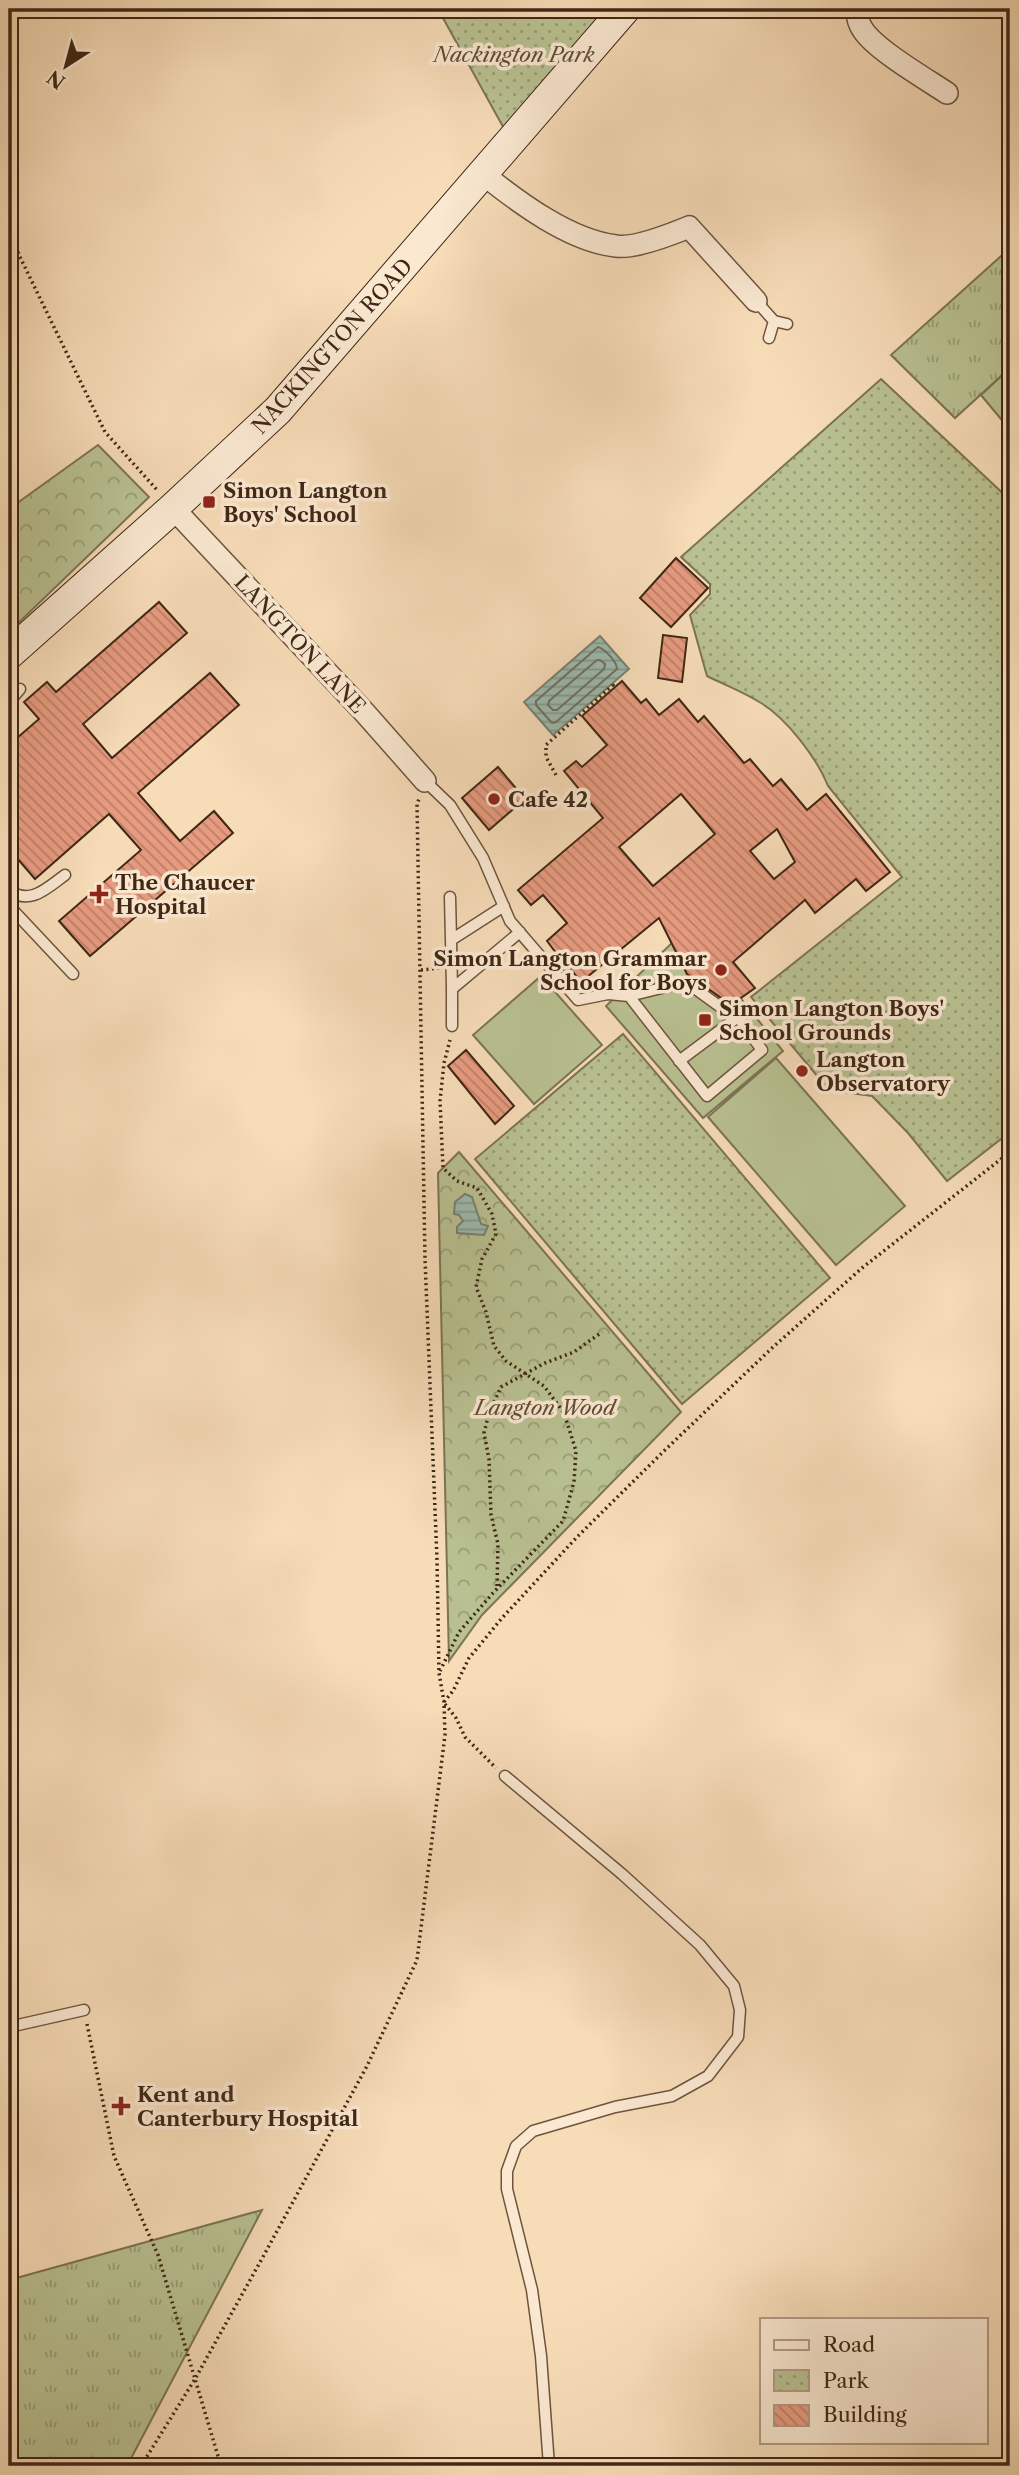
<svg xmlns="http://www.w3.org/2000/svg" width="1019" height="2475" font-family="'Libre Caslon Text',serif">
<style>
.grass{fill:url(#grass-tufts);stroke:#7c7454;stroke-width:2}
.forest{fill:url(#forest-crowns);stroke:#7c7454;stroke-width:2}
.park{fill:url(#park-dots);stroke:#7c7454;stroke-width:2}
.garden{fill:#b9c192;stroke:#7c7454;stroke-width:2}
.water{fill:url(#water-rules);stroke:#788072;stroke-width:2}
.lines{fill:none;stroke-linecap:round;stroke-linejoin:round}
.shore{stroke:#6e7162;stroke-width:2}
.building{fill:url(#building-back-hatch);stroke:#402715;stroke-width:2;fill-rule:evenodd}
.service-casing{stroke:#6e543e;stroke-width:13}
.minor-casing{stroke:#6e543e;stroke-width:24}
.secondary-casing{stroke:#402715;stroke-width:32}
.path{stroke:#402715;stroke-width:3.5;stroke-dasharray:2 3.5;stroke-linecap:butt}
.service{stroke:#fae8d1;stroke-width:10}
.minor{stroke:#fae8d1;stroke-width:21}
.secondary{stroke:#fae8d1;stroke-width:30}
.poi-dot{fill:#8f2418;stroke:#fae8d1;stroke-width:2.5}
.labels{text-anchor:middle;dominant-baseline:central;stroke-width:7;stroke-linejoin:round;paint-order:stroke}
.park-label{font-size:21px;font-style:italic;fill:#5e4e34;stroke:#fae8d1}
.street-label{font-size:21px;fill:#402715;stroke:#fae8d1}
.poi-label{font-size:21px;font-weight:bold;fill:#402715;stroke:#fae8d1;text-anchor:start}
</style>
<defs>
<pattern id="grass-tufts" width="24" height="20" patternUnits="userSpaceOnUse" patternTransform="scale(1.75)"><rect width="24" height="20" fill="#b9c192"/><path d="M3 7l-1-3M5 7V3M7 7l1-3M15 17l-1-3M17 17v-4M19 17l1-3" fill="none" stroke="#989d76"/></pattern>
<pattern id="forest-crowns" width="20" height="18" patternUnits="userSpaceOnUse" patternTransform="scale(1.75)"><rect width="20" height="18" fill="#b9c192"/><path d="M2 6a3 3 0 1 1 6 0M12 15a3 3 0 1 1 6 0" fill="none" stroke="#989d76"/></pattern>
<pattern id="park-dots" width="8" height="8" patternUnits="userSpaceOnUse" patternTransform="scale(1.75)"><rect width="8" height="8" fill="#b9c192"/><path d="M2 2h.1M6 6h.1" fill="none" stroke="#989d76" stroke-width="1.8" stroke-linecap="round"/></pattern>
<pattern id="water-rules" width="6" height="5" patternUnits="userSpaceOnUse" patternTransform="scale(1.75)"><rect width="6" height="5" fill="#9dbbb0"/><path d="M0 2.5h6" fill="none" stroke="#81988e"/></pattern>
<pattern id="building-back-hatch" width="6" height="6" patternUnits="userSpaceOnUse" patternTransform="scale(1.75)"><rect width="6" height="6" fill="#e79b80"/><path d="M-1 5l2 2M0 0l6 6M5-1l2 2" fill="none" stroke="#bd7e68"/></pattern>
</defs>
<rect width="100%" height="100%" fill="#f7dcb8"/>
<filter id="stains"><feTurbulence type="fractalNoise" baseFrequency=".00286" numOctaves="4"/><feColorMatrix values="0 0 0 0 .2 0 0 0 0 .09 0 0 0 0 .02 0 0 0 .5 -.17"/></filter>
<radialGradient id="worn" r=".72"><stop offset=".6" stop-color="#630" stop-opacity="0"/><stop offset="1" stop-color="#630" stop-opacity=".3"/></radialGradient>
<path class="grass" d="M1010,248V368L955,418L891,355Z
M262,2210L127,2466H9V2280Z"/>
<path class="forest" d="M98,445L149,497L9,632V509Z
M459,1152L681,1412L482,1615L449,1661L438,1173Z"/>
<path class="park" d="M438,9H608L507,134Z
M881,379L1010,500V1132L947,1181L908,1133L872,1096L829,1090L751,997L902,877L828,786C817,758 786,718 761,703C744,692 725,685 707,676L690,615L710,594V584L681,557Z
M623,1034L830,1278L682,1404L475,1159Z"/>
<path class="garden" d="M1010,368V430L981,395Z
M677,938L730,985L783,1051L703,1118L606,1006Z
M541,976L602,1045L534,1104L473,1035Z
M776,1058L905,1206L836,1265L708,1117Z"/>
<path class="water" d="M600,636L629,669L553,735L524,702Z
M465,1194L472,1197L481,1224L488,1226L484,1235L457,1233V1227L463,1221L459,1215L454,1214L455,1202Z"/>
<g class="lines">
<path class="shore" d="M598,647C605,649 617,662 617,669L556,722L552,723L536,705V701Z
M597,660H600L605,664L604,669L557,710H553L548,705L549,701Z"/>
</g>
<path class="building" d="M676,558L708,588L671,627L640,598Z
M159,602L187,633L83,724L112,758L210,673L239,705L138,793L180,841L214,811L233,833L90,956L59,921L141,850L109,814L35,879L9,849V745L39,719L24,702L47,682L56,692Z
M663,635L687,638L682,682L658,678Z
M622,681L641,703L646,699L659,715L679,699L698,722L704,716L744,763L750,759L773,786L781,779L807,810L826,794L890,872L866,891L856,879L815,913L805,900L733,962L755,988L728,1007L724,1000L687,974L659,918L581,982L571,970L566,974L551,957L556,953L547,941L567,923L543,895L531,905L518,890L603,818L564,771L576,761L582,767L607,745L582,716ZM681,794L715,834L653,886L619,847ZM777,829L795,862L774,879L750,851Z
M498,767L525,799L489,830L462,798Z
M466,1050L514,1106L495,1124L448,1066Z"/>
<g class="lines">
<g class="service-casing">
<path id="service" d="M756,301L774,321L787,324
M769,338L774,321
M9,702L20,689
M425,781L450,805L483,858L510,921L578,1000L608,994L629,996L707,1096L762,1050L738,1017L679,1061
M9,890C30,906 47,888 65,875
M450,897L451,940
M504,906L451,940L452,989L520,932
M11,908L73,974
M629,996L686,982L719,1006
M452,1026V989
M505,1776L622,1874L700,1945L734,1986L740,2010L738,2037L708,2076L672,2096L615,2107L533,2131L516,2146L507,2171V2189L532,2290L541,2356L549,2466
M9,2027L84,2010"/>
</g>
<g class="minor-casing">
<path id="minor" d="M857,9C857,17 858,23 863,30C876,50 926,79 947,93
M483,174C518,202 570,241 616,246C634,249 672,234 689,227L756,301
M173,508L365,713L425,781"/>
</g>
<g class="secondary-casing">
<path id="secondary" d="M9,654L173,508L278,410L625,9"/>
</g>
<path class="path" d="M9,220L19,255L105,432L158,491
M556,775L546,757V745L613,685L611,684
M421,970L439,968
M497,1586L498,1544L491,1515L489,1459L484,1433L489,1413L501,1387L545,1363L574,1352L602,1332
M440,1671L459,1632L493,1593L563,1521L574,1482L576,1451L564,1413L544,1386L506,1361L494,1346L486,1312L476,1287L482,1259L496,1234L492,1214L477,1188L457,1181L443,1168L440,1101L444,1063L450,1040
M444,1702L453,1691L469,1658L502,1618L577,1537L665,1450L772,1348L862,1268L1010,1152
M445,1704L456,1718L465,1737L496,1768
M87,2024L114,2156L158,2255L221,2466
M141,2466L195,2379L264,2255L367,2066L417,1960L445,1735L444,1702L439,1673L437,1560L425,1259L417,804L419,799"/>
<use href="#service" class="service"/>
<use href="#minor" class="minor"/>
<use href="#secondary" class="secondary"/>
</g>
<g class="poi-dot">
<rect x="202" y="495" width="14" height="14" rx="3.5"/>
<circle cx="494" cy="799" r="7"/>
<path d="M95.5 883.5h7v7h7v7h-7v7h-7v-7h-7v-7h7z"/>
<circle cx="721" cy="970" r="7"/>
<rect x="698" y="1013" width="14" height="14" rx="3.5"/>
<circle cx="802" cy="1071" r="7"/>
<path d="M117.5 2095.5h7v7h7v7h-7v7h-7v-7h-7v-7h7z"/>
</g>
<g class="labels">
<g class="park-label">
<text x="514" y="54">Nackington Park</text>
<text x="545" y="1407">Langton Wood</text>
</g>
<g class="street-label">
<text transform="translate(332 346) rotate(-48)">NACKINGTON ROAD</text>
<text transform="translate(300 644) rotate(47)">LANGTON LANE</text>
</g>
<g class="poi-label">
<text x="223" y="490">Simon Langton<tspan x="223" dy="24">Boys' School</tspan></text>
<text x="508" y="799">Cafe 42</text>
<text x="115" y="882">The Chaucer<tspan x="115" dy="24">Hospital</tspan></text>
<text x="707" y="958" text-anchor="end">Simon Langton Grammar<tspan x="707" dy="24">School for Boys</tspan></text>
<text x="719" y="1008">Simon Langton Boys'<tspan x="719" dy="24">School Grounds</tspan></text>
<text x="816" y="1059">Langton<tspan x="816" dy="24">Observatory</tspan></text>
<text x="137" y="2094">Kent and<tspan x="137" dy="24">Canterbury Hospital</tspan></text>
</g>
</g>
<rect width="1019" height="2475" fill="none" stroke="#f7dcb8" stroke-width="35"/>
<rect x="10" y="10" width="998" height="2454" fill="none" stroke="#402715" stroke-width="3.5"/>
<rect x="18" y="18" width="984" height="2440" fill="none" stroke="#402715" stroke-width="2"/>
<rect x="760" y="2318" width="228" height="126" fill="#fae8d1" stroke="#b09b86" stroke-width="2"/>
<rect x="774" y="2340" width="35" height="10" fill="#fae8d1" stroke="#b09b86" stroke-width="2"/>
<text x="823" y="2352" font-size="21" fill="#402715">Road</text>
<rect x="774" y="2370" width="35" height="21" fill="url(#park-dots)" stroke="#b09b86" stroke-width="2"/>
<text x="823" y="2388" font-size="21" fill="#402715">Park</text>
<rect x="774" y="2405" width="35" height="21" fill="url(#building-back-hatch)" stroke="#b09b86" stroke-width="2"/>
<text x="823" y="2422" font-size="21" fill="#402715">Building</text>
<g transform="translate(66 66) rotate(216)" stroke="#fae8d1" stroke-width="5" paint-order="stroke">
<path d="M0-5L12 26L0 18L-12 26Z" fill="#402715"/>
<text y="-10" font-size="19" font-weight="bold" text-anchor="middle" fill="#402715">N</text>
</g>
<rect width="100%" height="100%" filter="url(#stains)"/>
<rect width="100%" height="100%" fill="url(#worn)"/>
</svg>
